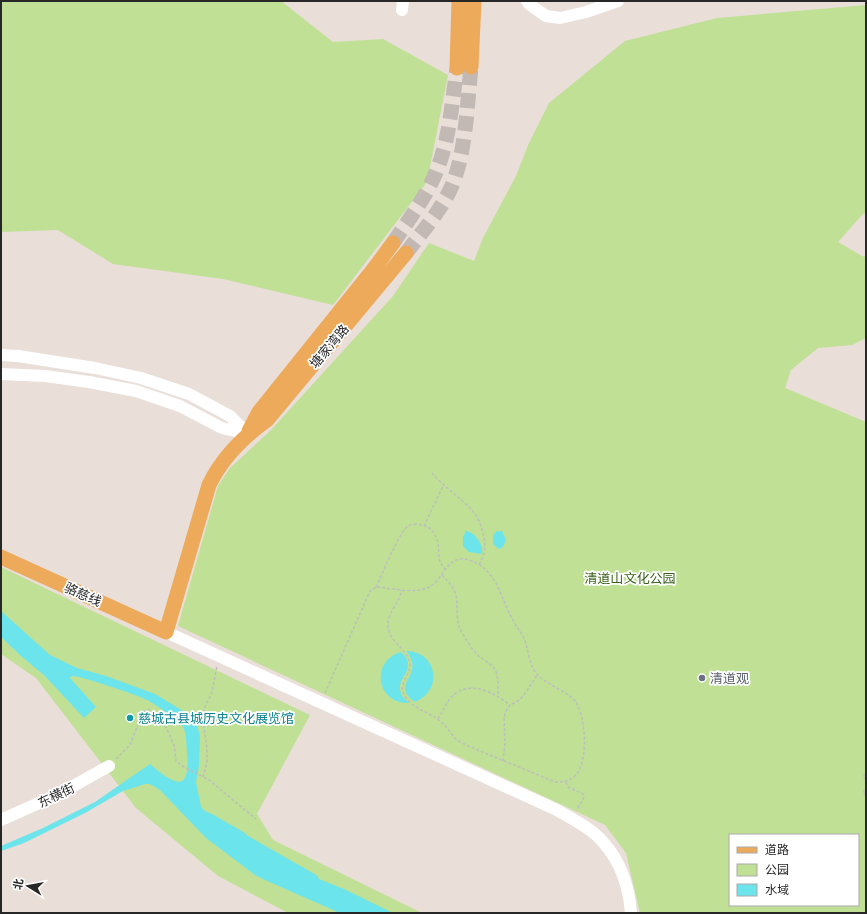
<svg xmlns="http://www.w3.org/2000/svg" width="867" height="914" font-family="Ubuntu,'Noto Sans SC',sans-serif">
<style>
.green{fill:#bfe095;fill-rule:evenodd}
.water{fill:#6ce4eb}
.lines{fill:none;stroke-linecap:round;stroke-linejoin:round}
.canal{stroke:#6ce4eb;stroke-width:9}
.major-tunnel{stroke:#c2b9b5;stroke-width:15;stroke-dasharray:15 8;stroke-linecap:butt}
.path{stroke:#bebebe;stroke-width:1.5;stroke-dasharray:3 2;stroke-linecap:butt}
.minor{stroke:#fff;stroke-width:12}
.major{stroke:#ecaa5a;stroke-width:15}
.worship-dot{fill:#6b7280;stroke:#fff;stroke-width:1.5}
.culture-dot{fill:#0f9aa8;stroke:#fff;stroke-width:1.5}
.labels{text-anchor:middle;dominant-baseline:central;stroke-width:3.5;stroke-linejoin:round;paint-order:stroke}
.street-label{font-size:13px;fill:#272727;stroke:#fff}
.park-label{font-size:13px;fill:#38601a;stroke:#fff}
.worship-label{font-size:13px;fill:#5b616d;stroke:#fff;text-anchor:start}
.culture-label{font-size:13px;fill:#0d838f;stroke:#fff;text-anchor:start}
</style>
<rect width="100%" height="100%" fill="#e9ded8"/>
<path class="green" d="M1,1H281L333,42L383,39L448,75L427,182L333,305L223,279L113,264L58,230L1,232Z
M866,5V212L862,215L838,242L862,256L866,257V338L852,345L818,348L791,370L785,388L866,422V913H640L626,853L605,825L178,626L218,486L230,468L271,430L393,296L429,243L474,261L483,238L516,176L529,143L549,103L625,41L717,18ZM730,835H858V905H730Z
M1,567L310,715L257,814L273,840L422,913H288L218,876L136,808L36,678L1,654Z"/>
<path class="water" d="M466,531C475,532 484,545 482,554L469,552L463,546V537Z
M497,531H502L506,540L503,547L499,549L493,544V535Z
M1,611L50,655L77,668L106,676L155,694L193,717L197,724L200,737L199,766L196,782L201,807L205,811L212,814L245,833L262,853L281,864L344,889L393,913H340L265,880L255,875L206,838L160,790L150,784H145L123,791L85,813L24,843L1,851V846L43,828L95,802L150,764C174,785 191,794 187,752C186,743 187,732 182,725C176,719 155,704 147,700C138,695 81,676 72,676L70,678L96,707L84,718L45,676L21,656L1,637Z
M406,651C437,651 444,690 415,702C388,683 427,676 406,651Z
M401,652C420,669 394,678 401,693C402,697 406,700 409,703C403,703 396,702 391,698C373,684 380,657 401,652Z"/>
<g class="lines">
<path class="canal" d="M246,840L314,879"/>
<path class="major-tunnel" d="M393,243C409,219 428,195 438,167C450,136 452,101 457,68
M406,253C421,233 439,213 450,190C466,156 467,105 471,67"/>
<path class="path" d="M432,473C443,486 457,495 469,507C480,517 487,538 484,553C483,557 481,561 479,565
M424,526L443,486
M442,575C447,580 452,585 455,592C459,604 455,617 460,629C464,636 473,652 480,657C484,660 491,664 494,668C499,675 498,688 498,696
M376,587C382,575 399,532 408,526C412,524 419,524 423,525C429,527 434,531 436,537C442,550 434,557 445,569
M325,693L370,591L376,587C392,588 412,594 427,588C447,580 446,546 478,564C498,575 502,602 513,620C517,628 522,633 525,641C528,650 529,661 534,670C543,685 564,688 575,701C586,716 589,763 575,776C569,781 563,782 555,782L468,746C464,744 458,741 455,738C449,731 444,723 436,718C425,711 408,706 403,692C399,682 414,672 409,660C404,646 387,640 388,624C388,611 401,602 401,590
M438,719C443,711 447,699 456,693C474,681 495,694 510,705
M116,759L130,745L143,712L149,709L166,727L174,745L176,761L182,766L209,780L256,819
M503,761L505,744L504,717L507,709L510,705L518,701L524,695L538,674
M866,774L863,776L866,780
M203,777L207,763V748L203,720L205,707L212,692L217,666
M566,782L568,787L583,794L584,797L577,810
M866,790L863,791L866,796"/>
<path class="minor" d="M527,1L529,4L546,16L560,18L586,12L618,1
M402,10L403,1
M1,355L18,356L95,368L141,378L189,394L230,416L248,434
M1,374L45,376L89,382L136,391L180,406L222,428L248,434
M166,632L557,810C572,819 591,828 603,842C620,861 629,887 631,913
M1,820L59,794L109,766"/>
<path class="major" d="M471,67L474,1
M457,68L459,1
M249,431L259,412L373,270L393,243
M1,557L166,632L209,485C222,458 243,437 267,420L406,253"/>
</g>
<circle class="worship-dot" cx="702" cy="678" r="4"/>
<circle class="culture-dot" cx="130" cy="718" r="4"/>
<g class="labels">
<g class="street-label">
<text transform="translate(329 346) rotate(-50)">塘家湾路</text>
<text transform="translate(83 594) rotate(24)">骆慈线</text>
<text transform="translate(56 795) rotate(-26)">东横街</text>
</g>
<g class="park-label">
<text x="630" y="578">清道山文化公园</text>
</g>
<g class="worship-label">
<text x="710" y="678">清道观</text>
</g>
<g class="culture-label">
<text x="138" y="718">慈城古县城历史文化展览馆</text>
</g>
</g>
<rect width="867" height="914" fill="none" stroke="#272727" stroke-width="4"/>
<rect x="729" y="834" width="130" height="72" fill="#ffffff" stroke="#a9a9a9"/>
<rect x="737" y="847" width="20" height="6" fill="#ecaa5a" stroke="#a9a9a9"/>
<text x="765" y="854" font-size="12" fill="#272727">道路</text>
<rect x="737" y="864" width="20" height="12" fill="#bfe095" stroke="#a9a9a9"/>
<text x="765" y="874" font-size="12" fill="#272727">公园</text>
<rect x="737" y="884" width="20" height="12" fill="#6ce4eb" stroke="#a9a9a9"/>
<text x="765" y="894" font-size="12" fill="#272727">水域</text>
<g transform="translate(28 886) rotate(281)" stroke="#ffffff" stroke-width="3" paint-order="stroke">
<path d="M0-3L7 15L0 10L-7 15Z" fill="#272727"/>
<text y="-6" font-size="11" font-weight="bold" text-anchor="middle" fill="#272727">北</text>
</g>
</svg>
